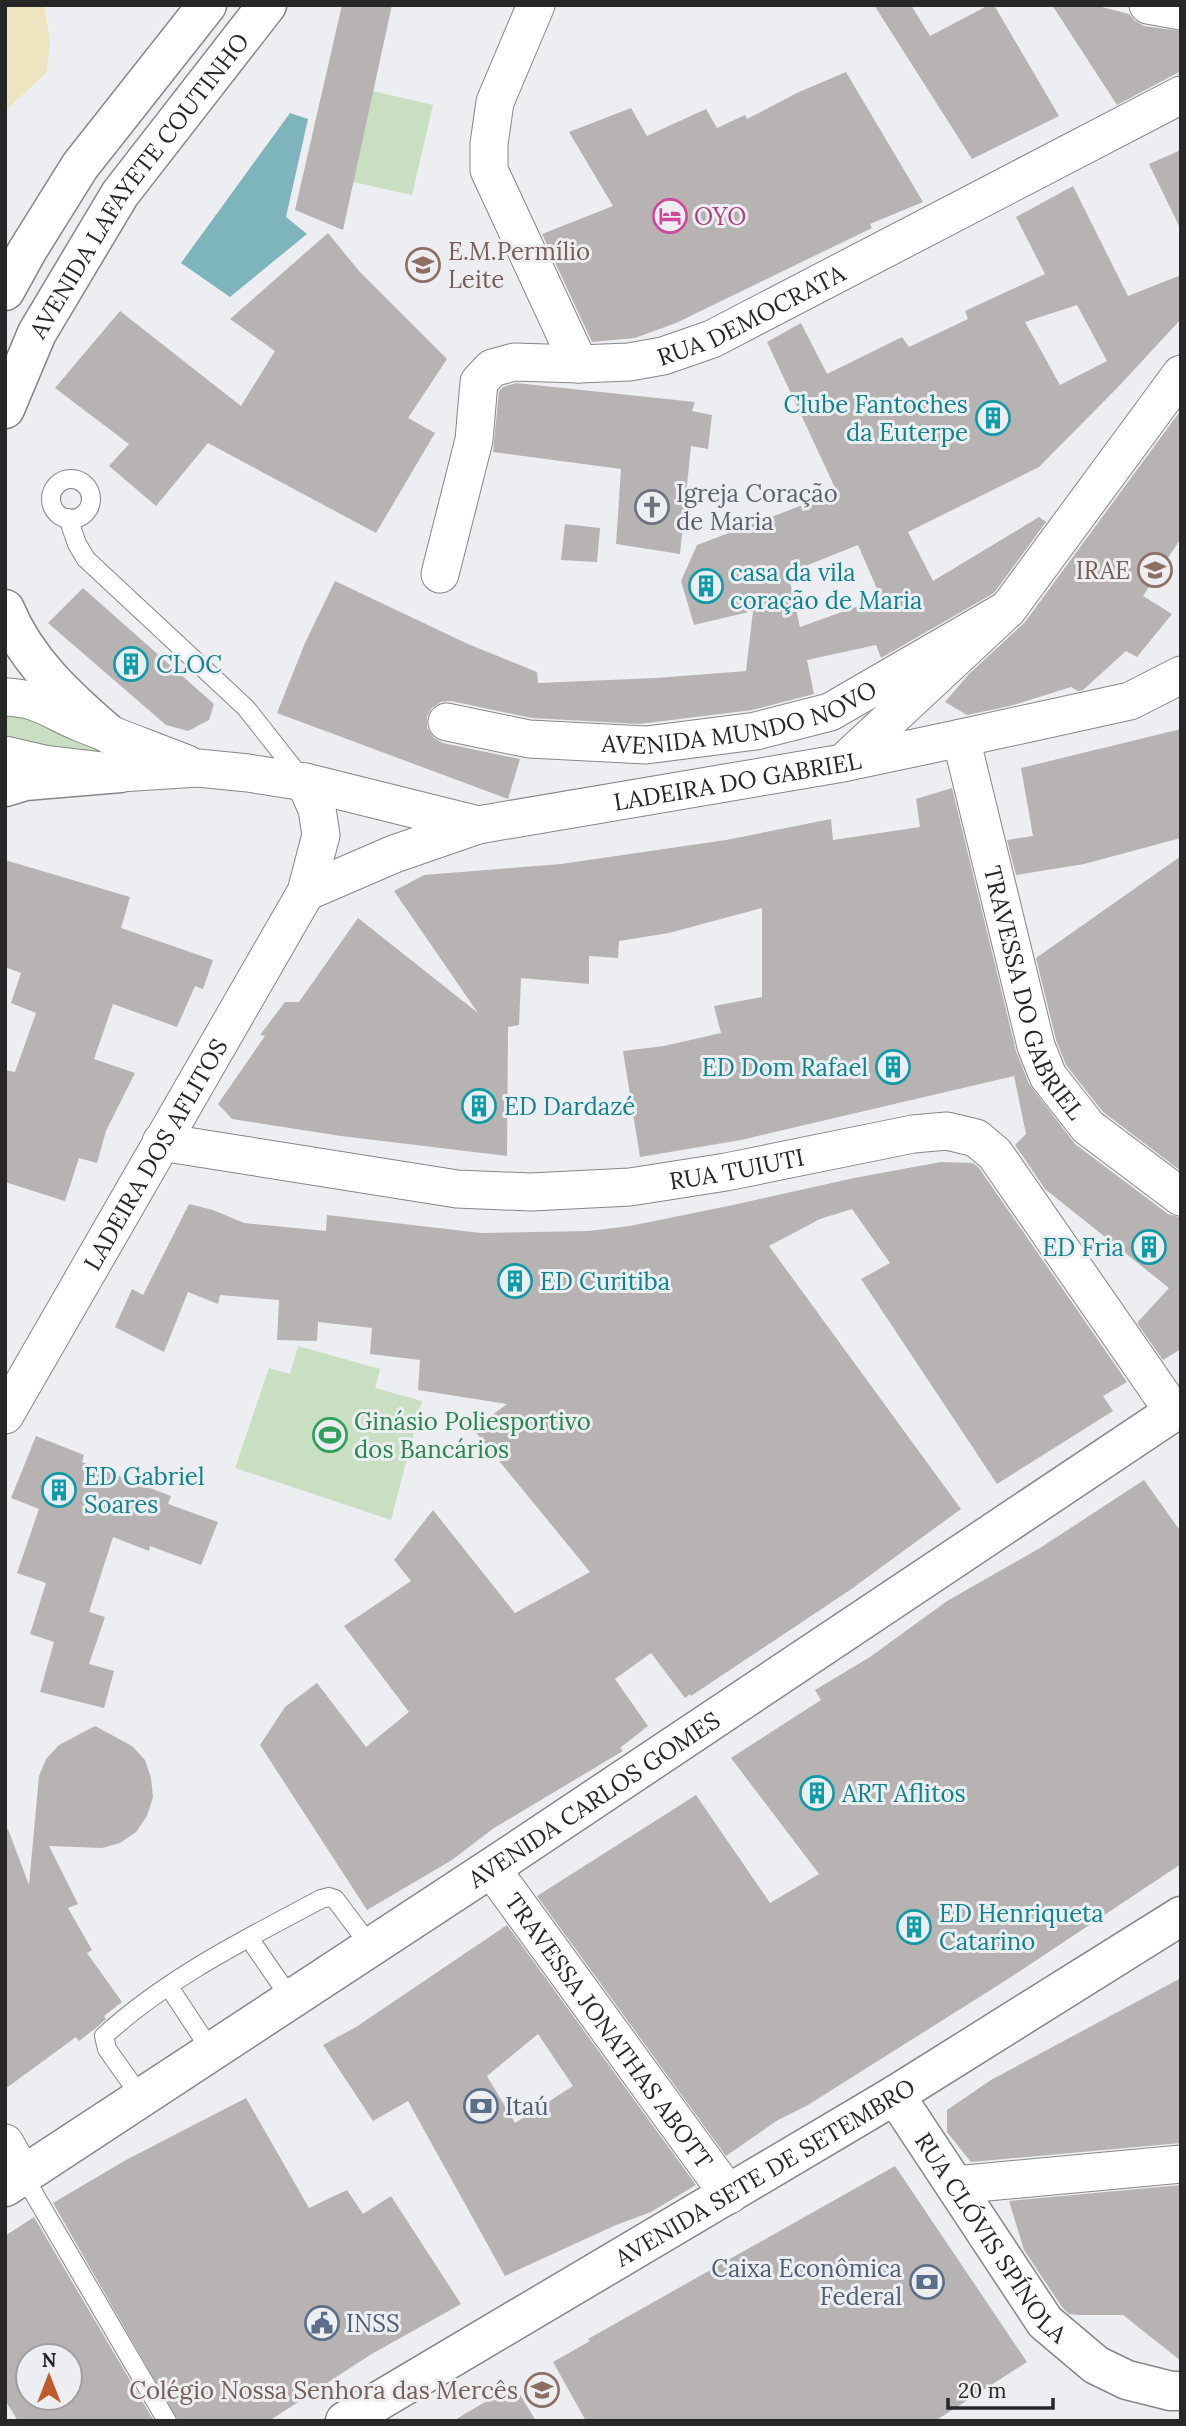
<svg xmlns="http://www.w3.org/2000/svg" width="1186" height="2426" font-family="Lora,serif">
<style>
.green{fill:#c9dfc1}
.sand{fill:#eee4bf}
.water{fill:#7eb4bb}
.building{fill:#b7b3b3;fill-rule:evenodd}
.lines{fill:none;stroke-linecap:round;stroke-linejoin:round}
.lane-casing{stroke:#858689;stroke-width:20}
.street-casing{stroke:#858689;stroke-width:39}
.secondary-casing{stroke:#858689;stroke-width:41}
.primary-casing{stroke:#858689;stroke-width:41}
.lane{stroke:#fff;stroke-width:18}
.street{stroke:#fff;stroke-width:37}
.secondary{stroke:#fff;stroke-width:38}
.primary{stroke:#fff;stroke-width:38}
.labels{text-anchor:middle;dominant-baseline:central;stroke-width:6;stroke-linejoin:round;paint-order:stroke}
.street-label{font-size:24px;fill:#272728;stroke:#edeef1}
.hotel-label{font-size:24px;fill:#b23c85;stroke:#edeef1;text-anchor:start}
.education-label{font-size:24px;fill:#785e54;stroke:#edeef1;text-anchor:end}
.culture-label{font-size:24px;fill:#0d838f;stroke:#edeef1;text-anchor:start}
.worship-label{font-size:24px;fill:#5b616d;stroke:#edeef1;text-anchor:start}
.leisure-label{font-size:24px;fill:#27864d;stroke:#edeef1;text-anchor:start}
.service-label{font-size:24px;fill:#4e5e75;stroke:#edeef1;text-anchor:start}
</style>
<rect width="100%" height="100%" fill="#edeef1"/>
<path class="green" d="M373,91L433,105L412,195L353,182Z
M5,711L24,712L123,759L5,741Z
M298,1346L380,1369L375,1388L422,1401L391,1520L235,1468L269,1368L290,1374Z"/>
<path class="sand" d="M5,5H44L50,41L47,72L5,111Z"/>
<path class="water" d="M290,113L308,119L286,217L307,234L230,297L181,263Z"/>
<path class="building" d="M342,5H392L343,230L295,210Z
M874,5H911L930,36L989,5H994L1059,116L972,159Z
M1052,5H1094L1129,14L1135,21L1144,26L1181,31V71L1117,105Z
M846,72L923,202L870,224L872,228L676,323L635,338L592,342L542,234L613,206L569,132L631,108L647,136L706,109L717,128L745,115L747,119L799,92Z
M1181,150V230L1149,164Z
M1073,186L1128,296L1181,275V319L1120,385L1039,467L908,532L933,581L1039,517L1046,522L994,593L881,658L876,645L807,660L814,694L752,710L639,724L532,718L451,701L441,702L432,708L427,717V728L434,738L443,743L520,759L508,799L277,713L305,643L335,581L468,644L537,672L538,683L656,678L746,671L753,611L694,625L681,581L697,545L837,492L767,342L801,323L827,374L902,337L909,347L968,319L965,311L1045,274L1016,217ZM1077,305L1107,361L1060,385L1025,322ZM858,545L881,598L800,627L788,573Z
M328,233L359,271L447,359L408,418L435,433L376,533L208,443L156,506L109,466L129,444L55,388L120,311L241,406L275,351L230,319Z
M516,383L695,402L692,411L712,415L708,449L691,446L680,554L616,544L621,469L493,452L499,391L503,387Z
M1181,410V538L1143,596L1172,614L1137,657L1126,651L1083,690L1078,691L1071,687L1010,706L967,715L945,702L969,674L1025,622Z
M565,524L600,528L597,562L561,560Z
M83,588L214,704L209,720L188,731L166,725L48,623Z
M1181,729V838L1084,864L1016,875L1007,840L1033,836L1021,768Z
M952,788L1016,1051L1029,1084L1075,1144L1168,1214L1181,1218V1349L1163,1360L1137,1323L1169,1288L1045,1189L1015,1145L1026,1134L1014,1076L741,1140L640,1157L623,1051L664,1046L721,1033L714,1006L762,997V908L669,933L619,941L618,958L589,956V984L521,978L519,1025L508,1027L507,1156L341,1136L232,1119L218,1104L265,1036L260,1035L285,1002H299L358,918L478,1013L394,891L424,875L561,864L726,840L831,819L833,840L920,827L916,799Z
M1181,856V1171L1103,1112L1066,1065L1056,1040L1036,958Z
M5,860L130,897L121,928L213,960L203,989L195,986L177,1027L113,1004L94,1059L135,1073L106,1131L97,1163L79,1158L65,1201L5,1182V1070L15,1072L36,1013L11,1003L21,973L5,967Z
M941,1162L973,1163L979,1168L1127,1382L1103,1396L1113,1411L997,1484L861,1279L890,1263L852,1209L820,1219L769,1246L961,1509L850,1590L691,1696L690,1694L685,1698L651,1653L615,1679L648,1726L620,1748L623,1751L494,1828L452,1860L367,1910L260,1745L285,1707L317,1683L366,1747L409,1712L344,1626L411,1581L394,1560L433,1510L515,1613L590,1572L473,1429L507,1404L418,1390L420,1360L370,1354L372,1328L318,1322L317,1341L277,1340L279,1300L220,1295L218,1304L188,1292L164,1352L115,1327L132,1289L143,1295L189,1204L213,1210L244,1223L326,1231L327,1215L481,1233L589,1231L630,1226L733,1205L854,1178Z
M36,1436L84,1455L82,1462L171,1496L168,1504L218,1522L201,1565L150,1546L149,1551L113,1537L89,1612L105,1617L89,1664L114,1671L104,1708L40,1692L54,1642L30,1634L46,1583L17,1573L39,1509L11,1498Z
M1144,1480L1181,1532V1864L1008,1979L808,2105L778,2120L726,2156L537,1896L696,1795L770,1903L819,1874L731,1758L821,1700L815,1690L870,1657L947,1601L1040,1548Z
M95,1726L132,1746L145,1760L151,1778L153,1797L147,1816L136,1832L120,1843L102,1848L49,1846L78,1904L68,1908L92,1950L87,1953L122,2002L104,2016L106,2019L96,2028L79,2041L76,2037L5,2089V1829H8L29,1885L39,1776L46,1759L59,1745Z
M507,1925L696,2185L651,2212L616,2225L505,2276L408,2101L373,2121L323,2045L356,2027ZM538,2034L573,2086L515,2123L487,2076Z
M1181,1978V2143L971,2162L947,2132V2110L991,2080Z
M246,2098L309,2208L347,2190L363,2214L391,2196L461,2304L370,2355L269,2421H178L53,2203L126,2160Z
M895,2166L1027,2362L935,2421H586L553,2362L590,2341L588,2339Z
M1181,2185V2361L1123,2315H1078L1069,2314L1062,2307L1024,2250L1009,2201Z
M34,2217L154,2421H18L5,2400V2236ZM28,2356H70V2398H28Z
M514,2385L536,2421H453Z"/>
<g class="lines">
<g class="lane-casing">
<path id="lane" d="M51 499a20 20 0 1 1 40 0a20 20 0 1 1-40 0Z
M68,518L77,544L86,559L246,708L302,779
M249,1938L291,1999
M169,1987L212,2052
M141,2097L107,2049L104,2036C167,1978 246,1939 321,1899L329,1897L335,1899L371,1947
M23,2175L167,2421"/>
</g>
<g class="street-casing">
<g id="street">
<path d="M536,5L495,102L489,144V170L579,364"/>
<path d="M1148,5L1181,11"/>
<path id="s1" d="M440,574L474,440L479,382L492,368L514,362L579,364L629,362L663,356L712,339L1181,95"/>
<path d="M5,697C40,698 51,711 81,723C116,737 151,750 187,764"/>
<path id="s2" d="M447,722L529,739L646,745L756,731L830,712L1008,609"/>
<path id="s3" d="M961,738L1036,1046L1048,1076L1088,1127L1181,1197"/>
<path id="s4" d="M5,755L44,764L120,773L198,768L248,773L305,782L478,825L843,763L961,738L1130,701L1181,675"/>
<path d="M844,762L1008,609L1181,374"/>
<path d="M306,892L394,854L478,825"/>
<path id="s5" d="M161,1142L457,1189L531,1192L630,1187L726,1172L913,1134L947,1131L976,1138L995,1154L1173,1411"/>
<path id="s6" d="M5,1415L306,892L321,835L317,809L305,782"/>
<path id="s7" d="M491,1868L729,2195"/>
<path d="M5,2143L23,2175"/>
<path d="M955,2185L1181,2164"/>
</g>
</g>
<g class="secondary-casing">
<g id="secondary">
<path id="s8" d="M895,2095L1045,2322L1096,2365L1127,2380L1171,2391H1181"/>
<path id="s9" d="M5,2187L491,1868L1181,1407"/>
<path id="s10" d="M345,2421L895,2095L1181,1916"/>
</g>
</g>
<g class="primary-casing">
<g id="primary">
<path d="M5,291L27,251L80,166L207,5"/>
<path id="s11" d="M5,409L37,333L120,194L267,5"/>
<path d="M5,609C26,661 68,699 110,735"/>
<path d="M5,787L25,781L120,773"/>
</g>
</g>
<use href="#lane" class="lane"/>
<use href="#street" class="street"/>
<use href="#secondary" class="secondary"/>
<use href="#primary" class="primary"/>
</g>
<defs>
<g id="hotel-ring" transform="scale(1.75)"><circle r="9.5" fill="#edeef1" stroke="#d1479c" stroke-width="1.5"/><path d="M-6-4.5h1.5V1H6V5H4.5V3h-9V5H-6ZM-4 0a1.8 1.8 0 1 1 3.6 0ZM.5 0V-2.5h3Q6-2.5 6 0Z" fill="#d1479c"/></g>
<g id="school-ring" transform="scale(1.75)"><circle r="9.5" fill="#edeef1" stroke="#8d6e63" stroke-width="1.5"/><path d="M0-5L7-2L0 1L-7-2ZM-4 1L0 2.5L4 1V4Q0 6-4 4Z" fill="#8d6e63"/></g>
<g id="building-ring" transform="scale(1.75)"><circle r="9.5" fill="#edeef1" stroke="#0f9aa8" stroke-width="1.5"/><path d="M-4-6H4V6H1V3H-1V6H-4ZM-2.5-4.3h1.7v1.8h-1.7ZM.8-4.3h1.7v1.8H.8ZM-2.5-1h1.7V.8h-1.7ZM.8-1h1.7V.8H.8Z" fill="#0f9aa8"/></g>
<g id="church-ring" transform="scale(1.75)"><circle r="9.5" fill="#edeef1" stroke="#6b7280" stroke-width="1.5"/><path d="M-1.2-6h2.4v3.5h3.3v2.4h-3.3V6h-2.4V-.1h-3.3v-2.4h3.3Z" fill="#6b7280"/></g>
<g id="university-ring" transform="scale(1.75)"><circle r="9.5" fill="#edeef1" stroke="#8d6e63" stroke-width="1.5"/><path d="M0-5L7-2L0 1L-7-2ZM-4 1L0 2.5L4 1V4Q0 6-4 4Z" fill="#8d6e63"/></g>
<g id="stadium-ring" transform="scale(1.75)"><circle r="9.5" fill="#edeef1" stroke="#2e9e5b" stroke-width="1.5"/><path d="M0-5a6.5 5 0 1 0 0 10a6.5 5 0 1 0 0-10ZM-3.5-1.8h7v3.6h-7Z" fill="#2e9e5b"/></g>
<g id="bank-ring" transform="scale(1.75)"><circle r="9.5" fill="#edeef1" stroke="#5c6f8a" stroke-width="1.5"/><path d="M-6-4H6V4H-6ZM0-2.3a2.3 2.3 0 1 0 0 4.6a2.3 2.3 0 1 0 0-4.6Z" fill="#5c6f8a"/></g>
<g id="civic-ring" transform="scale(1.75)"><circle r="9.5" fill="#edeef1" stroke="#5c6f8a" stroke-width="1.5"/><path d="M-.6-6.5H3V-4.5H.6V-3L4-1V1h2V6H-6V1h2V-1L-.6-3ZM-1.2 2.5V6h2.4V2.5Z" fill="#5c6f8a"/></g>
</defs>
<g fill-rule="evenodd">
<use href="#hotel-ring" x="670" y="216"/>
<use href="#school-ring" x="423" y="265"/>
<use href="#building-ring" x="993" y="418"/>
<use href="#church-ring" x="652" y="507"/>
<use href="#university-ring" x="1155" y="570"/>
<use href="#building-ring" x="706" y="586"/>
<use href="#building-ring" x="131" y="664"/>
<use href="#building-ring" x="893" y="1067"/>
<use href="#building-ring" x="479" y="1106"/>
<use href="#building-ring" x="1149" y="1247"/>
<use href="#building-ring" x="515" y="1281"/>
<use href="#stadium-ring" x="330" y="1435"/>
<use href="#building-ring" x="59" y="1490"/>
<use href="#building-ring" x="817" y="1793"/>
<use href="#building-ring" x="914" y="1927"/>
<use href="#bank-ring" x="481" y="2106"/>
<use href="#bank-ring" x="927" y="2282"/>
<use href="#civic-ring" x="322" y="2323"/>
<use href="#school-ring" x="542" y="2390"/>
</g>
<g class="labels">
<g class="street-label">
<text stroke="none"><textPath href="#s11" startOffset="262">AVENIDA LAFAYETE COUTINHO</textPath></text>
<text stroke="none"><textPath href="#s1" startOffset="485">RUA DEMOCRATA</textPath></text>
<text stroke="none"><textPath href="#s2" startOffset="298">AVENIDA MUNDO NOVO</textPath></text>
<text stroke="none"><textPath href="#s4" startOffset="744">LADEIRA DO GABRIEL</textPath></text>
<text stroke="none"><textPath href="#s3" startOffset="266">TRAVESSA DO GABRIEL</textPath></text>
<text stroke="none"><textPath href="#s6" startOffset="301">LADEIRA DOS AFLITOS</textPath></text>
<text stroke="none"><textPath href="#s5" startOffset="581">RUA TUIUTI</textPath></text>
<text stroke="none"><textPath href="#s9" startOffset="705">AVENIDA CARLOS GOMES</textPath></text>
<text stroke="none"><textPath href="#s7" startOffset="201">TRAVESSA JONATHAS ABOTT</textPath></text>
<text stroke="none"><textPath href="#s10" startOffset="488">AVENIDA SETE DE SETEMBRO</textPath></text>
<text stroke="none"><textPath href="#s8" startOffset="172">RUA CLÓVIS SPÍNOLA</textPath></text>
</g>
<g class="hotel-label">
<text x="694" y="216">OYO</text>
</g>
<g class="education-label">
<text x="448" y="251" text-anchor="start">E.M.Permílio<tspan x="448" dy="28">Leite</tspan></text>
<text x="1130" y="570">IRAE</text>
<text x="518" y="2390">Colégio Nossa Senhora das Mercês</text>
</g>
<g class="culture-label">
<text x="968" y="404" text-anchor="end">Clube Fantoches<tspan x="968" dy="28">da Euterpe</tspan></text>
<text x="730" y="572">casa da vila<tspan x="730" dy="28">coração de Maria</tspan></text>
<text x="156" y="664">CLOC</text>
<text x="868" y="1067" text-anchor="end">ED Dom Rafael</text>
<text x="504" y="1106">ED Dardazé</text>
<text x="1124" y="1247" text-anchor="end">ED Fria</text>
<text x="540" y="1281">ED Curitiba</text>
<text x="84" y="1476">ED Gabriel<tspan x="84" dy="28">Soares</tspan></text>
<text x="842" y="1793">ART Aflitos</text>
<text x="939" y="1913">ED Henriqueta<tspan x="939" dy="28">Catarino</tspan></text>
</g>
<g class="worship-label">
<text x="676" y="493">Igreja Coração<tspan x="676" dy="28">de Maria</tspan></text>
</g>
<g class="leisure-label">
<text x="354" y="1421">Ginásio Poliesportivo<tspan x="354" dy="28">dos Bancários</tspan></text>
</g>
<g class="service-label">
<text x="505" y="2106">Itaú</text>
<text x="902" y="2268" text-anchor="end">Caixa Econômica<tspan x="902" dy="28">Federal</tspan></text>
<text x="346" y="2323">INSS</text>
</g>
</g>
<rect width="1186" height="2426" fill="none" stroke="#272728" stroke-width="14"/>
<g transform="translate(49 2377)"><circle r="33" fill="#edeef1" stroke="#9e9ea1" stroke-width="2"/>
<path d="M0-5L12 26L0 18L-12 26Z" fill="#c05a2c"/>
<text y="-10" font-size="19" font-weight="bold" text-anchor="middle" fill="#272728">N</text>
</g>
<path d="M948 2398v10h105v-10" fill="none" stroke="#272728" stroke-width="3.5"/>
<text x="958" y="2398" font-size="21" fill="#272728" stroke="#edeef1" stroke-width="5" paint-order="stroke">20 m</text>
</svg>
